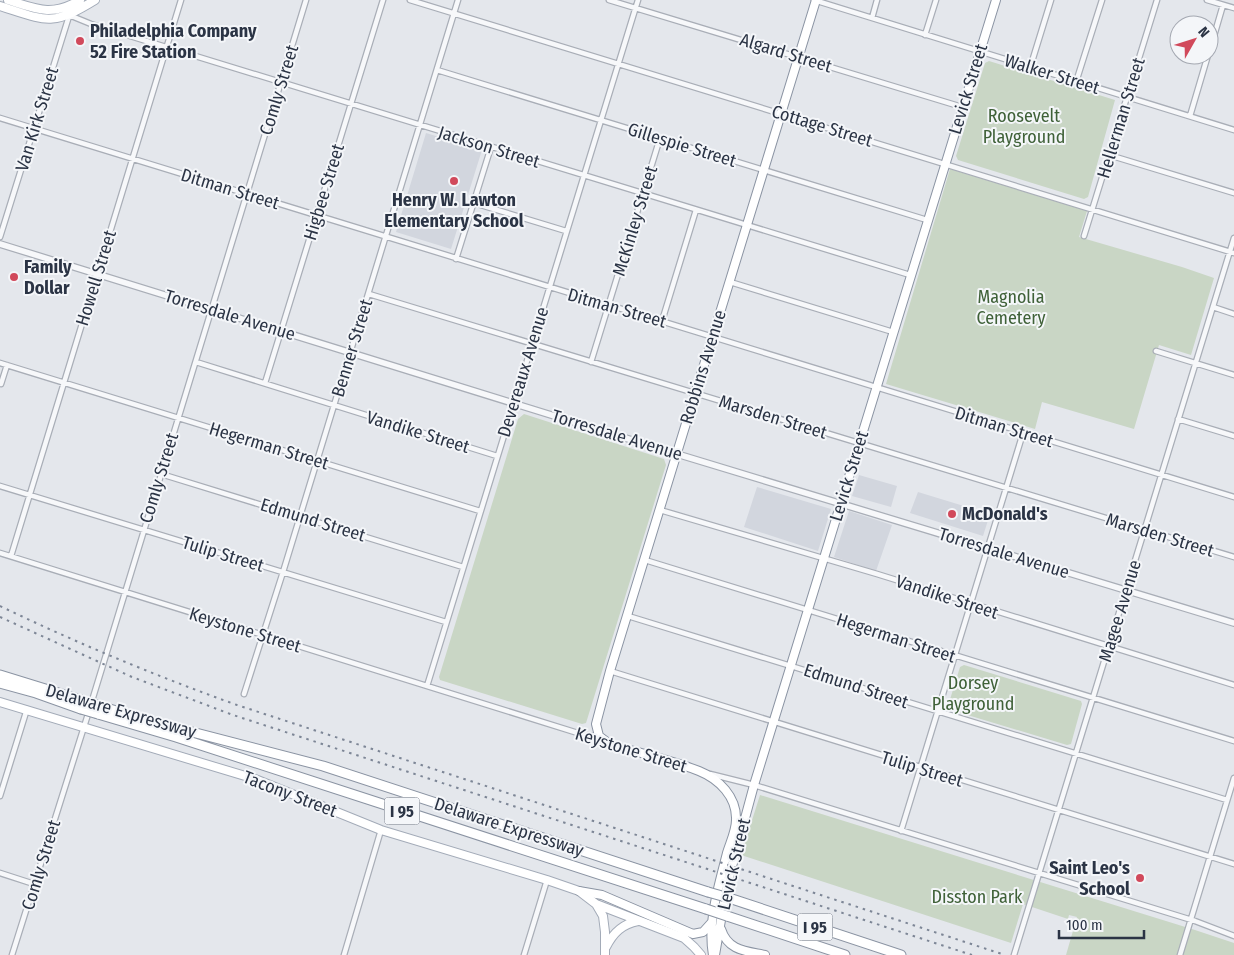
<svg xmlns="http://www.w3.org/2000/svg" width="1234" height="955" font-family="'Fira Sans Condensed',sans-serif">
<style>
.built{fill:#d2d6de}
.green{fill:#c9d6c5}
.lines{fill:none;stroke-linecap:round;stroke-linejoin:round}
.minor-casing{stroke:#a9aeb7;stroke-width:7}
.tertiary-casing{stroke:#a9aeb7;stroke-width:8}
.primary-casing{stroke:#a3abb8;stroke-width:10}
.trunk-casing{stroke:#8b94a3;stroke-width:10}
.motorway-casing{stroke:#8b94a3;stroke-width:11}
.minor{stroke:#f7f8fa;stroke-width:4.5}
.tertiary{stroke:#f7f8fa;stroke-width:5.5}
.primary{stroke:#fff;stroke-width:8}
.trunk{stroke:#fff;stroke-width:8}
.motorway{stroke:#fff;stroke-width:9}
.rail{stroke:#7d8696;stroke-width:2;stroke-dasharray:2.5 5;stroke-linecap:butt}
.motorway-bridge-casing{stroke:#8b94a3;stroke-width:11;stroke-linecap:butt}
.motorway-bridge{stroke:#fff;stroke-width:9}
.poi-dot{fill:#d1495b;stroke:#f4f6f9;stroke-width:2}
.labels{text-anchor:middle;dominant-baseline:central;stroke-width:4;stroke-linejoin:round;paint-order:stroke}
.shield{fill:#f4f6f9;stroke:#676e7b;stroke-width:1}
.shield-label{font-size:16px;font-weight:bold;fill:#2b3445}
.poi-label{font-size:18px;font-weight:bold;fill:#2b3445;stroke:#f4f6f9;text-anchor:start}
.street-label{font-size:18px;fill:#2b3445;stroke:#f4f6f9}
.park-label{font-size:18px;fill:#3f6138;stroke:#f4f6f9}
</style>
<rect width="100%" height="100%" fill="#e4e7ec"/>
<path class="built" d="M426,133L482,150L451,249L396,232Z
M859,475L897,486L891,507L852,496Z
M757,487L831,509L818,551L744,527Z
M918,492L990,514L983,536L910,513Z
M849,511L892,525L876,571L834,557Z"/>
<path class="green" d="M989,61L1115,100L1088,197L1084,199L958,160L956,156L985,63Z
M950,169L1087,211L1079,237L1182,267L1214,278L1191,355L1159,345L1134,429L1042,402L1035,429L886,384Z
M524,414L664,459L666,465L586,723L582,724L440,680L439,677L518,419Z
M964,665L1081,701L1082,704L1071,744L1067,745L951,710L948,706L960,667Z
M760,795L1195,930L1234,943V955H1066L1077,917L1069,915L1068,919L1023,904L1011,943L741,855Z"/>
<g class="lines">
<g class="minor-casing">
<path id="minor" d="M410,0L1234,253
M609,0L962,107
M814,0L1234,130
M1207,0L1234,8
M69,15L91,24L910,275
M872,18L877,0
M925,35L936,0
M1209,53L1223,5
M1030,68L1051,0
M437,70L927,220
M1076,82L1102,0
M1190,116L1208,55
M0,118L1234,497
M1109,155L1234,193
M474,203L566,231
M1084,236L1157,0
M0,237L70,13
M456,259L491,147
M730,282L893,332
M369,294L1234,557
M1213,307L1234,314
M662,321L696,210
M1156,351L1234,375
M196,362L497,456
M591,362L660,138
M0,363L480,511
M265,383L383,0
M1,384L7,365
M1178,419L1234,436
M161,474L463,567
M0,486L446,622
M660,510L877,574L1234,685
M0,553L581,734L591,736H599
M11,556L181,0
M645,560L1234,741
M628,616L1227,800
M610,671L1234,864
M427,686L638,0
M244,694L283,572L458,0
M91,704L306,0
M710,774L754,785L1195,921L1234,936
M0,796L27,709
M901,831L1023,433
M0,873L34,884
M12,955L89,711
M344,955L381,830
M524,955L547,880
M1014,955L1234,238
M1180,955L1234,778"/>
</g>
<g class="tertiary-casing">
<path id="tertiary" d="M0,244L677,454L1234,623"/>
</g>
<g class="primary-casing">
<path id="primary" d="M8,0C36,9 52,17 80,0
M0,6C47,21 51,27 95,0
M0,702L255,779L381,830L547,880L579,891L596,904L603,916L605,932V955
M596,904L684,938L694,947L701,955
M606,947C613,933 622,924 638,921"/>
</g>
<g class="trunk-casing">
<path id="trunk" d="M579,891L602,895L693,934L703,932L712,922
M721,929C728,951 746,951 765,955
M713,955C707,922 719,885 727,853C730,843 736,831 736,820C737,797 719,779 699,771C671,760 640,753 611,745L599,736L596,724L610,671L816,0
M715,955L727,885L754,785L996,0"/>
</g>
<g class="motorway-casing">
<path id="motorway" d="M0,675L81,700
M0,683L36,693L81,709
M100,706L142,719L323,766L708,892
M98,714L176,737L706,909
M729,898L901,955
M727,916L845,955"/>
</g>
<use href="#minor" class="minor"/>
<use href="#tertiary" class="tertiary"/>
<use href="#primary" class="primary"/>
<use href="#trunk" class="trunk"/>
<use href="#motorway" class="motorway"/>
<path class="rail" d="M0,606C77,643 156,676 237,705L1005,955
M0,617L132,677L233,715L972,955"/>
<g class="motorway-bridge-casing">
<path id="motorway-bridge" d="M81,700L100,706
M81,709L98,714
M708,892L729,898
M706,909L727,916"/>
</g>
<use href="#motorway-bridge" class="motorway-bridge"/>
</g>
<g class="poi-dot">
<circle cx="80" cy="41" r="5"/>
<circle cx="454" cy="181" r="5"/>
<circle cx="14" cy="277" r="5"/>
<circle cx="952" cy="514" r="5"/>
<circle cx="1140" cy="878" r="5"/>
</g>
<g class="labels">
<g class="shield">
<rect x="384.5" y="797.5" width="35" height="27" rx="4"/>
<rect x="797.5" y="913.5" width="35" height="27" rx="4"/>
</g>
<g class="shield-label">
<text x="402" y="811">I 95</text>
<text x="815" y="927">I 95</text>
</g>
<g class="poi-label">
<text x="90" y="31">Philadelphia Company<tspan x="90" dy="21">52 Fire Station</tspan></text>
<text x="454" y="200" text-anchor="middle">Henry W. Lawton<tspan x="454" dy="21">Elementary School</tspan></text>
<text x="24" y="267">Family<tspan x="24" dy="21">Dollar</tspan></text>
<text x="962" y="514">McDonald's</text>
<text x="1130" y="868" text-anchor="end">Saint Leo's<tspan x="1130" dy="21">School</tspan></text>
</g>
<g class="street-label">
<text transform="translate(786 53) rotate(17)">Algard Street</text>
<text transform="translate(1052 74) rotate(17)">Walker Street</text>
<text transform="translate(968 89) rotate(-73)">Levick Street</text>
<text transform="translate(279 90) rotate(-73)">Comly Street</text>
<text transform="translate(1121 118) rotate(-73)">Hellerman Street</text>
<text transform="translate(37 119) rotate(-73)">Van Kirk Street</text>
<text transform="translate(822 126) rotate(17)">Cottage Street</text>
<text transform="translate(682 145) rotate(17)">Gillespie Street</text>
<text transform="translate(489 147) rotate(17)">Jackson Street</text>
<text transform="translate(230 189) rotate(17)">Ditman Street</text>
<text transform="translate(324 192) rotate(-73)">Higbee Street</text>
<text transform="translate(635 221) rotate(-73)">McKinley Street</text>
<text transform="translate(96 278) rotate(-73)">Howell Street</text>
<text transform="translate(617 308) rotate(16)">Ditman Street</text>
<text transform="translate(230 315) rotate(17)">Torresdale Avenue</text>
<text transform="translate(352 348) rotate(-73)">Benner Street</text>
<text transform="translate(703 367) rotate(-73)">Robbins Avenue</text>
<text transform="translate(523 372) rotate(-73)">Devereaux Avenue</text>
<text transform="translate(773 417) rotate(17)">Marsden Street</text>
<text transform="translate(1004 427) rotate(17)">Ditman Street</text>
<text transform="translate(418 432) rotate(17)">Vandike Street</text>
<text transform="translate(617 435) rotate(17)">Torresdale Avenue</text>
<text transform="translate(269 446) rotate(17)">Hegerman Street</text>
<text transform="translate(849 476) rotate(-73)">Levick Street</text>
<text transform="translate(159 478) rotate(-73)">Comly Street</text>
<text transform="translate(313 520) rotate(17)">Edmund Street</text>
<text transform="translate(1160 535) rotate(17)">Marsden Street</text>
<text transform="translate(1004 553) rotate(17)">Torresdale Avenue</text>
<text transform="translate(223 554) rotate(17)">Tulip Street</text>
<text transform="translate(947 597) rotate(18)">Vandike Street</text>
<text transform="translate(1120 611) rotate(-73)">Magee Avenue</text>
<text transform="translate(245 630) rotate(17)">Keystone Street</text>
<text transform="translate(896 638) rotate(18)">Hegerman Street</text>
<text transform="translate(856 686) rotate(18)">Edmund Street</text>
<text transform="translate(121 711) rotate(16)">Delaware Expressway</text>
<text transform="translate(631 750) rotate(17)">Keystone Street</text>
<text transform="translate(922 769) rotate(17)">Tulip Street</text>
<text transform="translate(290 794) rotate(21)">Tacony Street</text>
<text transform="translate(509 827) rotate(18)">Delaware Expressway</text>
<text transform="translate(734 864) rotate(-77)">Levick Street</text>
<text transform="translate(41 865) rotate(-73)">Comly Street</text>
</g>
<g class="park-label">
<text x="1024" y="116">Roosevelt<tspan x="1024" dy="21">Playground</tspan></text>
<text x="1011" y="297">Magnolia<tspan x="1011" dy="21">Cemetery</tspan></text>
<text x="973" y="683">Dorsey<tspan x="973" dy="21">Playground</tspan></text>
<text x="977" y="897">Disston Park</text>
</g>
</g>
<g transform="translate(1194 40) rotate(51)"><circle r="24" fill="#f4f6f9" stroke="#a4a8b1"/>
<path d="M0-4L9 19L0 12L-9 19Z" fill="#d1495b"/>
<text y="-8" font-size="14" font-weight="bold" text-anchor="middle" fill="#2b3445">N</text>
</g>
<path d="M1059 930v8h85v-8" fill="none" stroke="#2b3445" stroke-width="2.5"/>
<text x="1066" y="930" font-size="15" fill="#2b3445" stroke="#f4f6f9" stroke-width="4" paint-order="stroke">100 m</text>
</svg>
